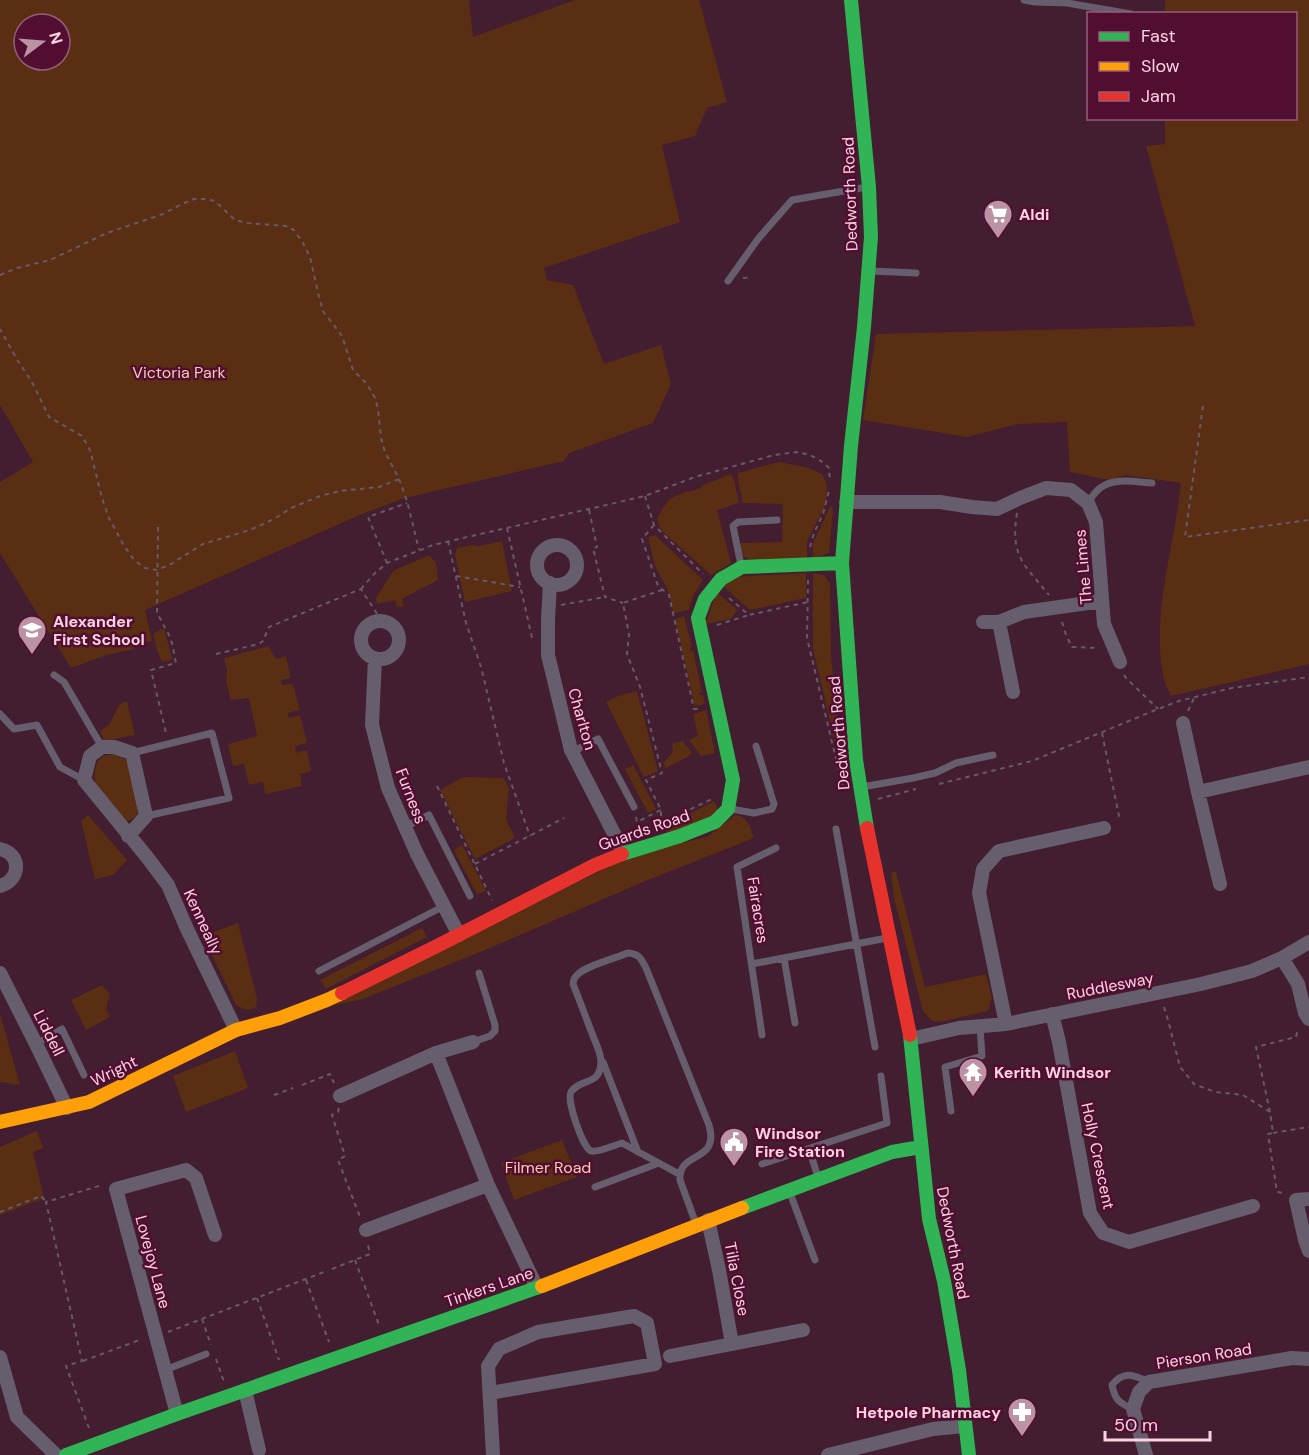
<svg xmlns="http://www.w3.org/2000/svg" width="1309" height="1455" font-family="'DM Sans',sans-serif">
<style>
.green{fill:#5a2e12;fill-rule:evenodd}
.lines{fill:none;stroke-linecap:round;stroke-linejoin:round}
.path{stroke:#685966;stroke-width:2;stroke-dasharray:4.5 4.5;stroke-linecap:butt}
.lane{stroke:#665e6c;stroke-width:7}
.street{stroke:#665e6c;stroke-width:14}
.fast{stroke:#30b455;stroke-width:14}
.slow{stroke:#ff9f0a;stroke-width:14}
.jam{stroke:#e5322d;stroke-width:14}
.labels{text-anchor:middle;dominant-baseline:central;stroke-width:5;stroke-linejoin:round;paint-order:stroke}
.street-label{font-size:16px;fill:#fdd2e2;stroke:#520e31}
.poi-label{font-size:16px;font-weight:bold;fill:#fdd2e2;stroke:#520e31;text-anchor:start}
.park-label{font-size:16px;fill:#f9ccaf;stroke:#520e31}
</style>
<rect width="100%" height="100%" fill="#431d30"/>
<path class="green" d="M0,0H469L473,37L575,0H699L727,102L707,108L695,136L662,145L680,222L544,268L547,280L573,285L604,364L661,345L671,384L653,423L569,453L564,461L405,498L362,514L145,610L152,641L133,645L134,649L107,655L71,668L0,553V482L33,462L0,405ZM24,24H60V60H24Z
M1165,0H1309V664L1171,696C1168,689 1164,682 1163,675C1151,610 1175,547 1181,483L1126,475L1109,480L1070,472L1067,422L1018,424L967,437L863,420L876,334L1195,326L1146,146L1165,144V119L1296,118V14L1165,13Z
M779,462L809,468L822,474L827,485L826,504L807,541V559H748L741,554L738,543L782,542L783,504L743,503L738,479V473Z
M731,474L734,479L739,503L717,510L731,563L711,575L661,530L657,519C670,493 675,496 701,488L703,485Z
M831,505L833,510L829,553L813,559V543Z
M655,535L703,580L693,596L689,610L674,613L668,590L655,566L648,537Z
M502,541L512,591L465,602L455,555L457,548L471,545L479,546Z
M427,556H430L436,563L438,580L402,599L404,606L397,607L395,600L377,604L376,598L393,571Z
M806,573V598L750,610L723,586L734,577Z
M813,573L824,575L830,584L831,656L839,729L847,774L842,772L813,648Z
M717,592L737,610L731,619L705,624Z
M684,616L692,647L690,649V651H693L702,692L699,693L700,695H703L705,704L695,706L675,619Z
M163,628L165,631L172,658L171,660L162,662L157,650L153,634Z
M269,646L272,653L276,659L286,656L291,678L281,680L282,685L293,684L300,710L288,713L289,718L300,715L307,743L295,746L297,753L307,750L311,771L300,774L302,786L265,794L263,782L249,785L244,764L233,766L228,744L257,736L249,698L231,700L226,681L227,670L224,658Z
M637,691L658,771L644,777L606,702L618,696Z
M127,701L135,735L110,740H104L100,731L109,725L119,705Z
M706,710L715,753L701,756L689,740L698,736L693,714Z
M683,741L692,753L687,757L666,768L663,763L673,752L672,744Z
M113,754L125,759L128,764L137,806V816L126,822L96,786C93,777 94,762 103,756C105,755 110,755 113,754Z
M633,765L656,809L648,813L625,769Z
M463,777L504,778L509,788L506,819L515,838L475,859L440,790Z
M714,801L718,809L706,823L667,833L665,827Z
M88,815L127,860L113,875L95,879L81,821Z
M735,815C748,816 750,827 754,838L643,882L490,948L363,999L331,1006L632,855L707,837Z
M462,845L486,891L477,894L454,850Z
M891,872H896L925,987L986,974L992,998L988,1011L940,1022L932,1021L923,1011L894,898Z
M238,923L257,999L256,1007C247,1012 244,1009 236,1005L203,936Z
M422,928L427,937L326,989L320,980Z
M102,985L110,994L106,1009L110,1017L86,1030L71,1000Z
M0,1014L20,1085L0,1082Z
M235,1051L248,1088L186,1112L173,1076Z
M37,1131L43,1148L33,1152L44,1198L0,1215V1147Z
M562,1140L577,1177L514,1200L501,1163Z"/>
<g class="lines">
<path class="path" d="M0,275L17,268L50,260L107,233L163,214L182,204L194,199H205L215,201L235,220L247,223L286,226L294,230L303,243L310,257L319,297L323,311L342,336L353,370L367,384L375,398L378,409L381,438L385,452L399,479L379,487L340,491L320,496L291,508L274,519L250,530L203,544L171,564L157,570L145,568L134,560L123,544L109,518L102,498L90,450L82,436L49,417L33,384L18,361L0,329
M743,278L752,277
M1203,406L1185,537L1309,520
M399,479L407,501L419,550
M645,496L654,525L703,574
M589,510L597,547L593,548L605,597L623,603
M1017,513C1010,557 1024,564 1049,595
M654,525L642,539L658,586L669,595L694,709H700
M158,527L157,613L168,633L172,643L176,663L151,670L166,733
M507,528L533,642
M448,541L466,623L481,667L504,763L530,836
M810,547L814,533L823,514L829,491
M387,563L368,517L407,503
M456,576L520,587
M808,580L807,638L843,788
M361,589L374,574L387,563L433,545L645,496L695,477L774,455L797,452L810,455L821,461L829,468L830,482
M729,598L749,615L808,602
M561,605L605,597
M1062,622L1066,635L1072,647L1099,648
M717,625L749,615
M216,654L259,644L263,641L269,627L361,589L381,620
M1124,675L1126,678L1158,709
M1188,711L1194,698
M1102,733L1119,816L1114,817
M939,784L1032,761L1158,709L1179,701L1232,688L1309,677
M437,786L492,900
M878,799L916,789
M636,817L637,822L661,810
M666,821L712,799
M661,825V810L646,780L662,773L640,687L627,654L629,634L623,603L662,590
M475,864L564,818
M1164,1007L1168,1020L1180,1067L1194,1084L1215,1092L1243,1095L1270,1112L1273,1133L1268,1134L1277,1192L1284,1193
M302,1085L330,1074L334,1083
M274,1095L293,1088
M339,1108L338,1112L332,1115L345,1156L338,1160L360,1217
M1270,1112L1256,1047L1296,1037L1298,1028
M1273,1133L1309,1127
M0,1212L41,1196L46,1202
M355,1260L379,1325
M332,1269L370,1254L368,1245
M306,1280L329,1342
M257,1298L279,1360
M202,1319L211,1345
M168,1332L324,1272
M216,1359L224,1382
M83,1361L142,1339
M89,1428L66,1366L82,1361L46,1202L102,1185"/>
<path class="lane" d="M1024,0L1035,2L1067,3L1131,14
M871,271L916,273
M728,281L758,239L792,200L867,187
M1088,503C1091,498 1095,492 1100,488C1114,477 1136,482 1152,483
M741,565L733,526L738,522L777,520
M54,675L64,682L102,747
M0,714L14,729L37,725L60,767L84,780
M572,752L598,739L634,807
M132,753L212,733L229,798L146,816
M862,787L913,778L935,773L956,763L993,755
M731,809L754,813L772,809L774,804L756,746
M405,827L429,815L470,896
M836,829L875,1047
M784,958L795,1023
M752,964L887,938
M319,971L444,906
M762,1035L737,867L776,848
M473,1042L490,1036L495,1031V1025L479,973
M36,1044L62,1029L84,1075
M603,1062L638,1152
M951,1111L945,1067L982,1056L980,1027
M809,1149L818,1177
M762,1164L887,1123L881,1076
M679,1174L622,1143C615,1145 597,1153 591,1151C583,1148 566,1100 571,1092C581,1077 600,1087 601,1062C601,1053 596,1044 593,1036C586,1018 580,1001 573,984C574,979 573,979 577,975C585,966 616,958 628,953C640,954 641,959 646,968L709,1125C720,1164 678,1150 680,1180L696,1224
M595,1187L659,1163
M790,1193L815,1260
M165,1370L206,1354
M1133,1409C1119,1403 1115,1400 1112,1385C1124,1370 1134,1375 1149,1382"/>
<path class="street" d="M846,502H940L972,507L997,509L1020,498L1046,488L1071,490L1088,503L1096,522L1104,624L1120,662
M537 565a20 20 0 1 1 40 0a20 20 0 1 1-40 0Z
M550,583L548,620V655L571,750L624,853
M361 640a19 19 0 1 1 38 0a19 19 0 1 1-38 0Z
M983,622H999L1024,612L1102,601
M999,622L1013,692
M375,658L372,725L388,788L417,854L459,935
M1183,723L1198,792L1309,767
M1198,792L1220,884
M128,836L146,816L132,753L114,747H102L90,756L84,780L147,857L168,885L187,929L236,1030
M0,849C22,854 21,880 0,886
M1282,958L1298,984L1305,1013L1309,1019
M0,973L36,1044L67,1108
M1052,1014L1059,1042L1090,1213L1103,1233L1129,1242L1253,1206
M1006,1024L979,893L983,869L999,851L1104,828
M911,1039L959,1028L1006,1024L1201,984L1252,971L1282,958L1309,942
M436,1053L488,1185L537,1288
M340,1096L436,1053L473,1042
M1309,1199L1296,1200L1305,1240L1309,1251
M366,1230L488,1185
M732,1344L803,1330
M670,1356L732,1344L719,1270L708,1220
M0,1357L17,1417L56,1455
M245,1390L259,1450
M490,1393L655,1364L647,1323L634,1316L538,1332L499,1349L488,1366L493,1455
M177,1414L116,1189L186,1170L196,1178L215,1235
M828,1455L933,1429L965,1426
M1146,1455L1133,1409L1139,1392L1149,1382L1292,1358L1309,1359"/>
<path class="fast" d="M851,0L869,187L871,237L864,327L851,446L842,563L856,760L867,828
M622,854L680,836L715,822L728,809L733,780L698,618L705,599L721,579L742,567L842,563
M910,1035L929,1219L944,1281L959,1370L969,1455
M742,1208L892,1152L921,1147
M66,1455L177,1414L542,1286"/>
<path class="slow" d="M0,1122L89,1102L236,1030L280,1018L327,1000L342,993
M542,1286L742,1208"/>
<path class="jam" d="M867,828L910,1035
M342,993L437,946L595,865L622,854"/>
</g>
<defs>
<g id="supermarket-pin" transform="scale(1.5)"><path d="M0 17L-7.5 6A9.5 9.5 0 1 1 7.5 6Z" fill="#bc93a4" stroke="#520e31"/><path d="M-6-5.5h2.5l.6 2H6L4.5 2H-2.5L-4.4-4H-6ZM-1.5 3.2a1.3 1.3 0 1 0 .1 0ZM3 3.2a1.3 1.3 0 1 0 .1 0Z" fill="#fff"/></g>
<g id="school-pin" transform="scale(1.5)"><path d="M0 17L-7.5 6A9.5 9.5 0 1 1 7.5 6Z" fill="#bc93a4" stroke="#520e31"/><path d="M0-5L7-2L0 1L-7-2ZM-4 1L0 2.5L4 1V4Q0 6-4 4Z" fill="#fff"/></g>
<g id="temple-pin" transform="scale(1.5)"><path d="M0 17L-7.5 6A9.5 9.5 0 1 1 7.5 6Z" fill="#bc93a4" stroke="#520e31"/><path d="M0-6L5-2H3V0L6.5 2.5H4V6H1.5V3h-3V6H-4V2.5H-6.5L-3 0V-2H-5Z" fill="#fff"/></g>
<g id="civic-pin" transform="scale(1.5)"><path d="M0 17L-7.5 6A9.5 9.5 0 1 1 7.5 6Z" fill="#bc93a4" stroke="#520e31"/><path d="M-.6-6.5H3V-4.5H.6V-3L4-1V1h2V6H-6V1h2V-1L-.6-3ZM-1.2 2.5V6h2.4V2.5Z" fill="#fff"/></g>
<g id="pharmacy-pin" transform="scale(1.5)"><path d="M0 17L-7.5 6A9.5 9.5 0 1 1 7.5 6Z" fill="#bc93a4" stroke="#520e31"/><path d="M-2-6h4v4h4v4h-4v4h-4v-4h-4v-4h4Z" fill="#fff"/></g>
</defs>
<g fill-rule="evenodd">
<use href="#supermarket-pin" x="998" y="214"/>
<use href="#school-pin" x="32" y="630"/>
<use href="#temple-pin" x="973" y="1072"/>
<use href="#civic-pin" x="734" y="1142"/>
<use href="#pharmacy-pin" x="1022" y="1412"/>
</g>
<g class="labels">
<g class="street-label">
<text transform="translate(850 194) rotate(-92)">Dedworth Road</text>
<text transform="translate(1083 567) rotate(-95)">The Limes</text>
<text transform="translate(582 719) rotate(74)">Charlton</text>
<text transform="translate(839 733) rotate(-95)">Dedworth Road</text>
<text transform="translate(411 796) rotate(69)">Furness</text>
<text transform="translate(644 830) rotate(-19)">Guards Road</text>
<text transform="translate(758 910) rotate(81)">Fairacres</text>
<text transform="translate(203 922) rotate(65)">Kenneally</text>
<text transform="translate(1110 986) rotate(-11)">Ruddlesway</text>
<text transform="translate(49 1033) rotate(63)">Liddell</text>
<text transform="translate(114 1071) rotate(-26)">Wright</text>
<text transform="translate(1098 1156) rotate(78)">Holly Crescent</text>
<text transform="translate(953 1243) rotate(79)">Dedworth Road</text>
<text transform="translate(153 1262) rotate(75)">Lovejoy Lane</text>
<text transform="translate(737 1279) rotate(79)">Tilia Close</text>
<text transform="translate(489 1287) rotate(-19)">Tinkers Lane</text>
<text transform="translate(1204 1356) rotate(-9)">Pierson Road</text>
</g>
<g class="poi-label">
<text x="1019" y="214">Aldi</text>
<text x="53" y="621">Alexander<tspan x="53" dy="18">First School</tspan></text>
<text x="994" y="1072">Kerith Windsor</text>
<text x="755" y="1133">Windsor<tspan x="755" dy="18">Fire Station</tspan></text>
<text x="1001" y="1412" text-anchor="end">Hetpole Pharmacy</text>
</g>
<g class="park-label">
<text x="179" y="372">Victoria Park</text>
<text x="548" y="1167">Filmer Road</text>
</g>
</g>
<rect x="1087" y="12" width="210" height="108" fill="#520e31" stroke="#965c78" stroke-width="1.5"/>
<rect x="1099" y="32" width="30" height="9" fill="#30b455" stroke="#965c78" stroke-width="1.5"/>
<text x="1141" y="42" font-size="18" fill="#fdd2e2">Fast</text>
<rect x="1099" y="62" width="30" height="9" fill="#ff9f0a" stroke="#965c78" stroke-width="1.5"/>
<text x="1141" y="72" font-size="18" fill="#fdd2e2">Slow</text>
<rect x="1099" y="92" width="30" height="9" fill="#e5322d" stroke="#965c78" stroke-width="1.5"/>
<text x="1141" y="102" font-size="18" fill="#fdd2e2">Jam</text>
<g transform="translate(42 42) rotate(74)"><circle r="28" fill="#520e31" stroke="#965c78" stroke-width="1.5"/>
<path d="M0-4.5L10 22L0 15L-10 22Z" fill="#bc93a4"/>
<text y="-9" font-size="16" font-weight="bold" text-anchor="middle" fill="#fdd2e2">N</text>
</g>
<path d="M1105 1431v9h105v-9" fill="none" stroke="#fdd2e2" stroke-width="3"/>
<text x="1114" y="1431" font-size="18" fill="#fdd2e2" stroke="#520e31" stroke-width="4.5" paint-order="stroke">50 m</text>
</svg>
